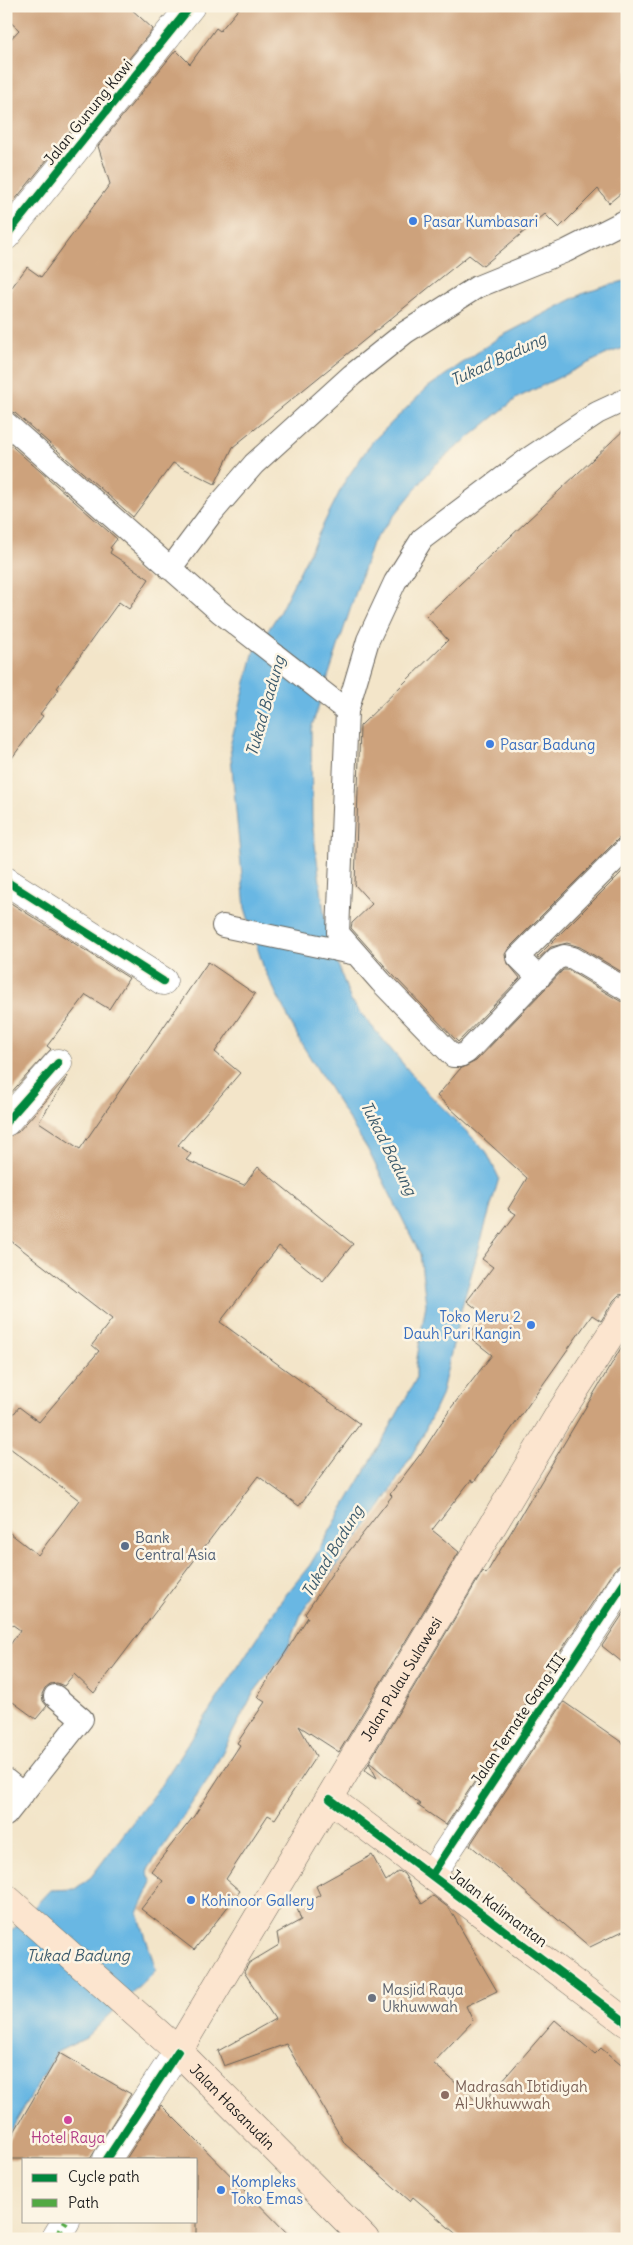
<svg xmlns="http://www.w3.org/2000/svg" width="633" height="2245" font-family="Delius,sans-serif">
<style>
.water{fill:#69b7e3;stroke:#426a80}
.building{fill:#cda27c}
.lines{fill:none;stroke-linecap:round;stroke-linejoin:round}
.lane-casing{stroke:#676259;stroke-width:24}
.street-casing{stroke:#676259;stroke-width:29}
.secondary-casing{stroke:#676259;stroke-width:29}
.lane{stroke:#fff;stroke-width:22}
.street{stroke:#fff;stroke-width:28}
.secondary{stroke:#fce5cf;stroke-width:28}
.quiet{stroke:#52a943;stroke-width:6;stroke-dasharray:12 6;stroke-linecap:butt}
.cycleway-casing{stroke:#fcf5e5;stroke-width:11}
.cycleway{stroke:#00873e;stroke-width:8}
.shop-dot{fill:#3f7fe0;stroke:#fcf5e5;stroke-width:2}
.service-dot{fill:#5c6f8a;stroke:#fcf5e5;stroke-width:2}
.worship-dot{fill:#6b7280;stroke:#fcf5e5;stroke-width:2}
.education-dot{fill:#8d6e63;stroke:#fcf5e5;stroke-width:2}
.hotel-dot{fill:#d1479c;stroke:#fcf5e5;stroke-width:2}
.labels{text-anchor:middle;dominant-baseline:central;stroke-width:5;stroke-linejoin:round;paint-order:stroke}
.street-label{font-size:15px;fill:#1c1c1c;stroke:#fcf5e5}
.shop-label{font-size:15px;fill:#366cbe;stroke:#fcf5e5;text-anchor:start}
.service-label{font-size:15px;fill:#4e5e75;stroke:#fcf5e5;text-anchor:start}
.worship-label{font-size:15px;fill:#5b616d;stroke:#fcf5e5;text-anchor:start}
.education-label{font-size:15px;fill:#785e54;stroke:#fcf5e5;text-anchor:start}
.hotel-label{font-size:15px;fill:#b23c85;stroke:#fcf5e5}
.water-label{font-size:16px;font-style:italic;fill:#3b5a6c;stroke:#fcf5e5}
</style>
<rect width="100%" height="100%" fill="#fcf5e5"/>
<filter id="ink" filterUnits="userSpaceOnUse"><feTurbulence type="fractalNoise" baseFrequency=".02" numOctaves="2"/><feDisplacementMap in="SourceGraphic" scale="10" xChannelSelector="R" yChannelSelector="G"/><feConvolveMatrix kernelMatrix="1 2 1 2 8 2 1 2 1" color-interpolation-filters="sRGB"/></filter>
<filter id="wash" filterUnits="userSpaceOnUse"><feTurbulence type="fractalNoise" baseFrequency=".0096" numOctaves="4" result="noise"/><feDisplacementMap in="SourceGraphic" scale="20" xChannelSelector="R" yChannelSelector="G"/><feGaussianBlur stdDeviation="1.12" result="paint"/><feColorMatrix in="noise" values="0 0 0 0 0 0 0 0 0 0 0 0 0 0 0 0 0 1.4 0 .05"/><feComposite in="paint" operator="in"/></filter>
<g filter="url(#wash)">
<rect width="100%" height="100%" fill="#f3e5c9"/>
<path class="water" d="M627,280V347L609,353L517,398L435,465L372,543L311,729L312,822L327,934L351,1001L423,1088L486,1151L499,1178L461,1310L441,1396L419,1443L382,1505L302,1612L287,1650L254,1692L210,1776L147,1871L152,1883L138,1913L156,1970L86,2038L57,2052L6,2139V1937L50,1890L75,1889L91,1877L161,1785L281,1601L310,1565L382,1442L416,1379V1364L426,1304L420,1254L368,1150L301,1043L264,969L245,908L230,746L253,654L279,613L345,481L372,442L427,388L498,338L584,293Z"/>
<g id="blocks">
<path class="building" d="M6,6H128L153,29L6,211V44L19,30L6,18Z
M241,6H627V188L609,203L598,189L559,228L545,214L483,266L469,255L233,447L215,484L173,463L133,517L15,413L6,410V295L27,267L41,277L110,184L98,146L176,50L190,64L216,28L220,31Z
M627,427V835L618,839L509,948L505,954L506,961L520,978L458,1042L391,973L351,928L352,923L372,904L355,885L360,726L448,640L426,616Z
M6,441L117,539L110,548L112,549L110,553L149,579L129,609L119,602L57,688L59,689L40,714L43,716L6,766Z
M627,867V975L580,947L567,943L551,947L538,959L537,957Z
M6,900L129,978L109,1009L86,995L47,1046L51,1049L6,1098Z
M208,962L255,994L215,1052L240,1073L178,1145L191,1154L186,1160L244,1185L258,1167L353,1244L323,1281L279,1246L220,1322L360,1424L299,1506L258,1476L94,1693L74,1674L64,1686L57,1683L50,1684L45,1688L42,1694L43,1701L47,1706L36,1719L6,1697V1651L20,1630L6,1620V1530L38,1555L79,1500L6,1445V1424L19,1407L39,1422L99,1351L92,1345L112,1319L6,1237V1137L18,1132L68,1076L39,1122L80,1149Z
M563,970H568L620,1001L627,1003V1294L619,1295L614,1300L601,1321L592,1315L474,1482L471,1480L432,1530L459,1552L339,1752L299,1726L316,1756L275,1819L268,1815L226,1879L240,1891L194,1950L141,1909L163,1881L151,1871L194,1816L240,1745L237,1743L265,1702L257,1697L308,1617L305,1614L333,1572L392,1496L390,1494L425,1448L451,1408L492,1355L468,1336L484,1315L467,1301L493,1267L482,1259L516,1214L508,1209L527,1178L437,1096L460,1069L476,1061Z
M627,1338V1564L620,1565L614,1570L446,1825L417,1805H421L369,1762L483,1571L486,1574Z
M627,1608V1666L602,1646Z
M564,1702L627,1746V1929L590,1947L470,1845Z
M369,1763L377,1778L365,1770Z
M372,1855L386,1881L399,1871L404,1874L422,1904L433,1896L449,1908L497,1991L466,2006L473,2021L433,2063L481,2105L555,2020L595,2054L601,2048L627,2070V2239H462L413,2197L410,2201L345,2144L286,2044L224,2066L218,2051L275,2019L244,1972L249,1963L279,1945L277,1933L301,1920L297,1908L320,1895L316,1886Z
M60,2053L131,2094L90,2159H6V2146Z
M161,2105L196,2140L293,2239H196V2159H126Z"/>
</g>
</g>
<g filter="url(#ink)">
<use href="#blocks" fill-opacity="0" stroke="#676259" stroke-width="1"/>
<g class="lines">
<g class="lane-casing">
<path id="lane" d="M627,399L597,413L528,459L422,539L395,582L368,640L347,711L338,933L381,982L453,1056H460L467,1052L556,959L564,956L573,958L627,990
M6,423L220,612L347,711
M170,569L211,514L254,464L352,375L406,332L477,287L566,251L627,220
M223,926L356,954
M539,978L518,957L627,848
M6,1780L23,1794
M6,1815L82,1719L55,1696"/>
</g>
<g class="street-casing">
<path id="street" d="M6,236L191,6
M6,881L163,981
M6,1122L58,1063
M432,1874L627,1579
M107,2159L178,2051
M55,2239L66,2221"/>
</g>
<g class="secondary-casing">
<g id="secondary">
<path d="M330,1799L627,2023"/>
<path id="s1" d="M6,1898L178,2051L365,2239"/>
<path id="s2" d="M178,2051L560,1413L627,1309"/>
</g>
</g>
<use href="#lane" class="lane"/>
<use href="#street" class="street"/>
<use href="#secondary" class="secondary"/>
<path class="quiet" d="M55,2239L66,2221"/>
<g class="cycleway-casing">
<path id="cycleway" d="M6,236L191,6
M6,881L163,981
M6,1122L58,1063
M330,1799L627,2023
M432,1874L627,1579
M107,2159L178,2051"/>
</g>
<use href="#cycleway" class="cycleway"/>
</g>
</g>
<g class="shop-dot">
<circle cx="413" cy="221" r="5"/>
<circle cx="490" cy="744" r="5"/>
<circle cx="531" cy="1325" r="5"/>
<circle cx="191" cy="1900" r="5"/>
<circle cx="221" cy="2190" r="5"/>
</g>
<circle class="service-dot" cx="125" cy="1546" r="5"/>
<circle class="worship-dot" cx="372" cy="1998" r="5"/>
<circle class="education-dot" cx="445" cy="2095" r="5"/>
<circle class="hotel-dot" cx="68" cy="2120" r="5"/>
<g class="labels">
<g class="street-label">
<text transform="translate(88 112) rotate(-51)">Jalan Gunung Kawi</text>
<text stroke="none"><textPath href="#s2" startOffset="434">Jalan Pulau Sulawesi</textPath></text>
<text transform="translate(518 1719) rotate(-56)">Jalan Ternate Gang III</text>
<text transform="translate(499 1908) rotate(37)">Jalan Kalimantan</text>
<text stroke="none"><textPath href="#s1" startOffset="308">Jalan Hasanudin</textPath></text>
</g>
<g class="shop-label">
<text x="423" y="221">Pasar Kumbasari</text>
<text x="500" y="744">Pasar Badung</text>
<text x="521" y="1316" text-anchor="end">Toko Meru 2<tspan x="521" dy="17">Dauh Puri Kangin</tspan></text>
<text x="201" y="1900">Kohinoor Gallery</text>
<text x="231" y="2181">Kompleks<tspan x="231" dy="17">Toko Emas</tspan></text>
</g>
<g class="service-label">
<text x="135" y="1537">Bank<tspan x="135" dy="17">Central Asia</tspan></text>
</g>
<g class="worship-label">
<text x="382" y="1989">Masjid Raya<tspan x="382" dy="17">Ukhuwwah</tspan></text>
</g>
<g class="education-label">
<text x="455" y="2086">Madrasah Ibtidiyah<tspan x="455" dy="17">Al-Ukhuwwah</tspan></text>
</g>
<g class="hotel-label">
<text x="68" y="2137">Hotel Raya</text>
</g>
<g class="water-label">
<text transform="translate(498 359) rotate(-25)">Tukad Badung</text>
<text transform="translate(265 706) rotate(-74)">Tukad Badung</text>
<text transform="translate(389 1148) rotate(63)">Tukad Badung</text>
<text transform="translate(332 1551) rotate(-59)">Tukad Badung</text>
<text x="78" y="1955">Tukad Badung</text>
</g>
</g>
<rect width="633" height="2245" fill="none" stroke="#fcf5e5" stroke-width="25"/>
<rect x="22" y="2158" width="175" height="65" fill="#fcf5e5" stroke="#a29e95"/>
<rect x="32" y="2174" width="25" height="8" fill="#00873e" stroke="#a29e95"/>
<text x="68" y="2182" font-size="15" fill="#1c1c1c">Cycle path</text>
<rect x="32" y="2199" width="25" height="8" fill="#52a943" stroke="#a29e95"/>
<text x="68" y="2208" font-size="15" fill="#1c1c1c">Path</text>
</svg>
